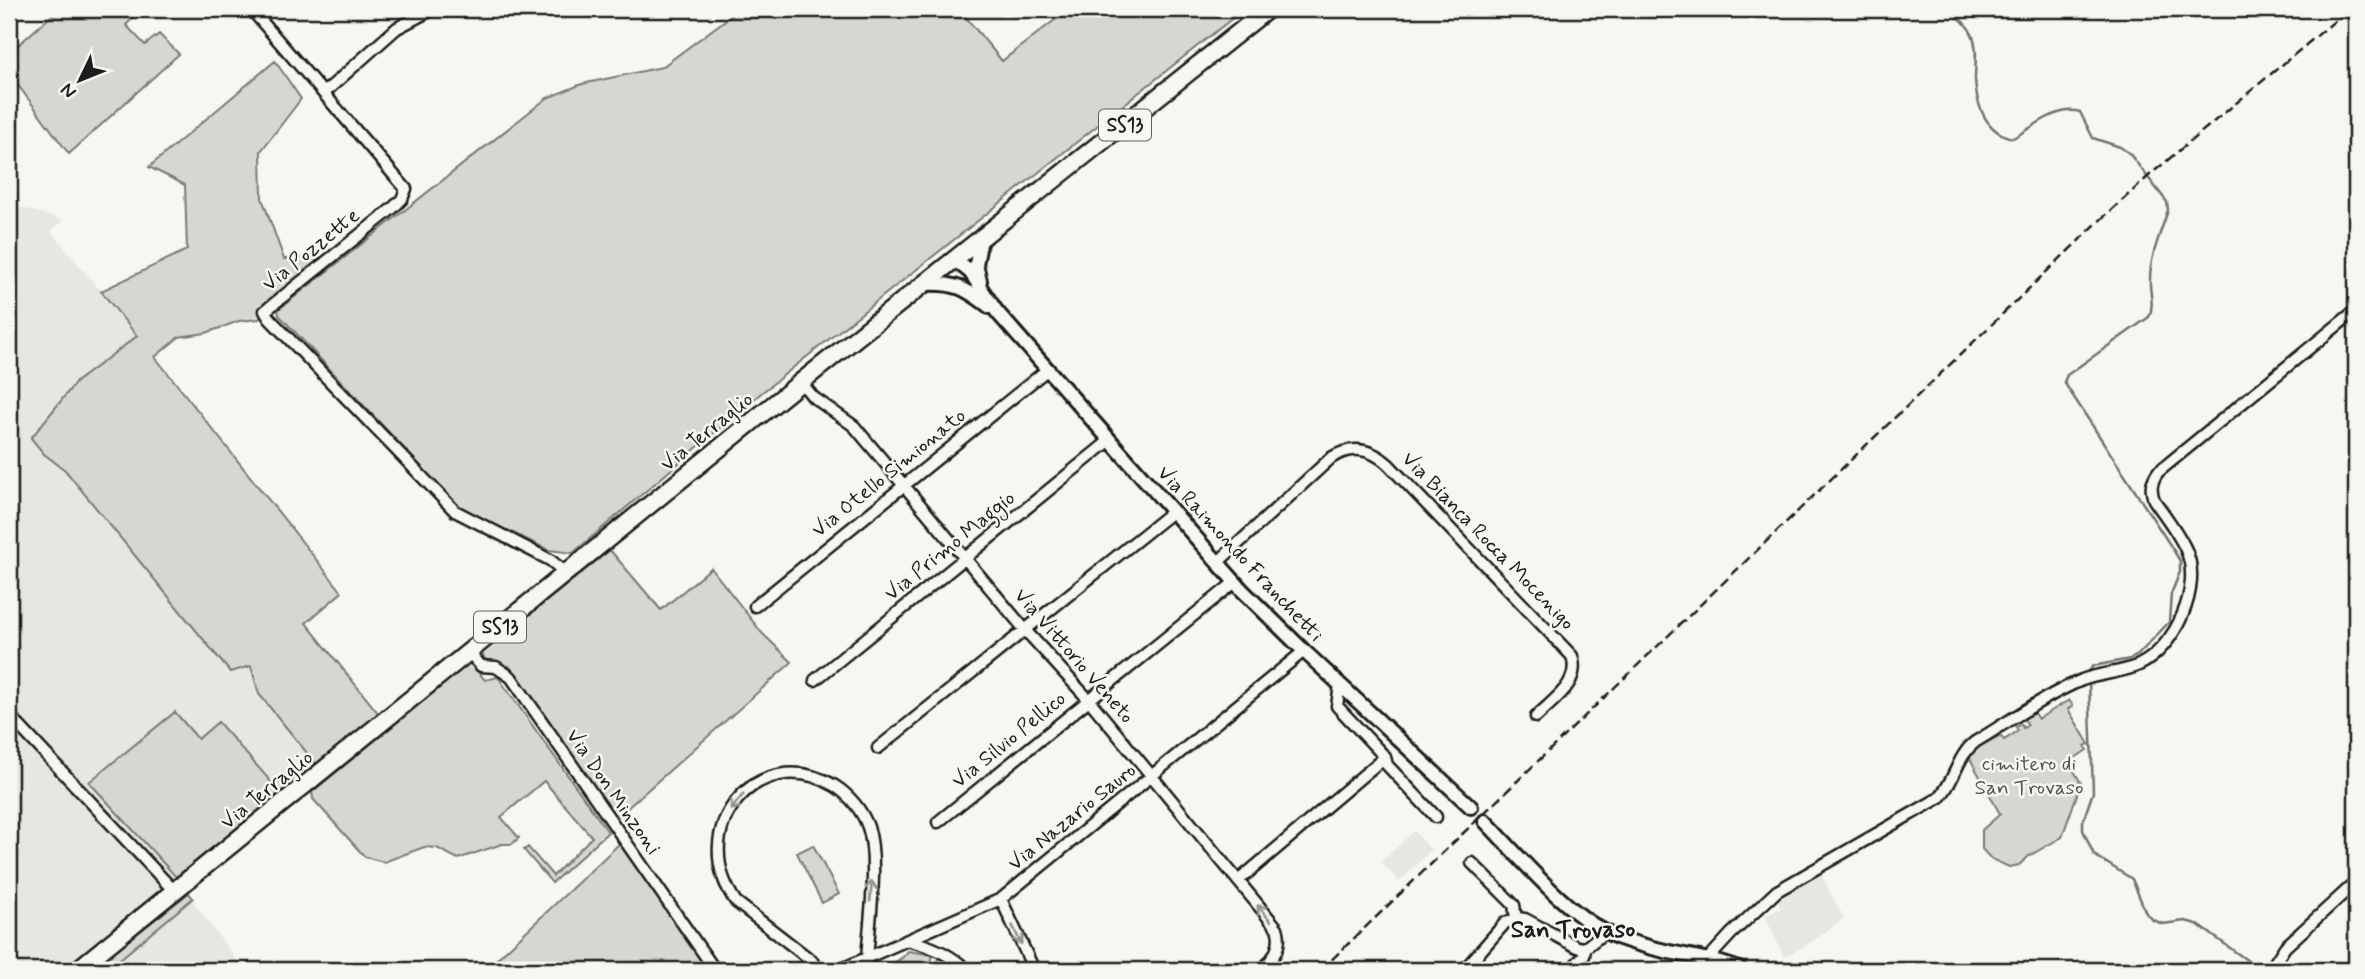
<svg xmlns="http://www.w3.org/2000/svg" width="2365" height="979" font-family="Mynerve,sans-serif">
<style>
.built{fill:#e6e6e2}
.green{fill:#d6d6d2;stroke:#797977;stroke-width:2}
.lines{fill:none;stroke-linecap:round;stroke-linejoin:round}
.stream{stroke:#727271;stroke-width:2.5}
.minor-casing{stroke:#1c1c1c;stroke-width:15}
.tertiary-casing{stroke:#1c1c1c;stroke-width:18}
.primary-casing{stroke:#1c1c1c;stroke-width:21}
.minor{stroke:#f6f6f2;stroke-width:10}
.tertiary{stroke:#f6f6f2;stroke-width:12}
.primary{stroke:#f6f6f2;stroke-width:16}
.rail{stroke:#1c1c1c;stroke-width:2.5;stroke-dasharray:10 5;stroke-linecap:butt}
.oneway{stroke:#949492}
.labels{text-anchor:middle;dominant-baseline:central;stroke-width:5;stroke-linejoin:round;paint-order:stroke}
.shield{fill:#f6f6f2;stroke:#5d5d5c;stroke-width:2}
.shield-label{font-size:19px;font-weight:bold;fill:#1c1c1c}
.street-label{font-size:21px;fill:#1c1c1c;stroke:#f6f6f2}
.park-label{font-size:21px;fill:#545453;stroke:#f6f6f2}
.quarter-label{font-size:24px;font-weight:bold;fill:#1c1c1c;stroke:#f6f6f2}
</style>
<rect width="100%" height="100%" fill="#f6f6f2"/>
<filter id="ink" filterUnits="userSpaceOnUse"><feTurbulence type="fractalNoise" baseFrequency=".0143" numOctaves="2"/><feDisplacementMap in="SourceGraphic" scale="14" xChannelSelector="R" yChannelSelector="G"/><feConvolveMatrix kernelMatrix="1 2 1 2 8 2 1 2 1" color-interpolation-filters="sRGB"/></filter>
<g filter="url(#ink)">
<path class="built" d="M9,204L64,220L51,231L138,336L76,382L44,454L65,470L251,666L259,694L316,764L177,880L244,970H9Z
M1414,831L1431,850L1399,882L1381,862Z
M1820,873L1844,918L1810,943L1784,957L1765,916L1781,908L1778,902L1788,893Z"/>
<path class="green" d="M59,9H92L97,14L103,9H136L139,12L126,25L145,45L159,34L179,54L69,154L9,73V53Z
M740,9H959L1002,61L1069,9H1244L760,394L573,553L549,550L460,508L279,315L278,310L547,98L582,84L662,67Z
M275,61L301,99L261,151L262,198L284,259L330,257L282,296L259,319L239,321L206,333L179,337L155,357L342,592L306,623L379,714L316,764L259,694L251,666L230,672L65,470L44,454L31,438L76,382L137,336L101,291L187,250L185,185L149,167Z
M610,550L661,610L711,568L762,633L792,662L616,818L509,666L486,662L482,653Z
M470,663L485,680L498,677L608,832L552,883L524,850L528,847L553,876L592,837L544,781L501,817L519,838L512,844H502L458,859L437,848L424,847L384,862L365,857L313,799L312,792Z
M2069,700L2073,706L2068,709L2089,744L2085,746L2087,750L2069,762L2081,783L2062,837L2029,856L2019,865L2009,867L1991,859L1982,849V830L2000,814L1967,753L2001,735L2004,740L2018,731L2016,727L2021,724L2023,728L2028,725L2024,719L2034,713L2038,719Z
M175,712L198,739L218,722L273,784L290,771L298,780L176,877L89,782Z
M620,844L708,970H485L619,844Z
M813,845L839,894L822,903L797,853Z
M189,893L193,898L107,970H90Z
M908,951L933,955L929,970H868L869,968C880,971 902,961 908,951Z
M939,957L959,970H933Z"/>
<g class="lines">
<path class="stream" d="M1947,9C1958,16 1968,24 1973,36C1978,50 1975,65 1975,79C1976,105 1986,133 2013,138C2032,128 2058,105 2080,112L2093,138L2120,147L2129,153L2167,202L2168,210C2161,232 2150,256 2150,279C2149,293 2155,303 2149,317L2067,375L2064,382L2174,551L2180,561V572L2171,594L2169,622L2138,655L2130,659L2093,666L2088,673
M2089,680L2093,792L2083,821V830L2094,855L2132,879L2146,913L2153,920L2163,924L2185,921L2197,924L2248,961L2256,970"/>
<g class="minor-casing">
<path id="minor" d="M251,9L406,189L402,199L393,208L265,311L269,318L455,511L550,560L566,573
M325,92L397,28L433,9
M801,382L813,397L854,426L1026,631L1089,700L1277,928C1283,945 1274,958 1262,970
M1217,563L1331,458C1352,445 1370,448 1388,464L1572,656C1581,683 1554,699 1536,717
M755,606L1048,369
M469,652L481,666L496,667L511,677L715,970
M815,680L1109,441
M9,715L175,892
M878,748L1172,512
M1385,757L1387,765L1436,817
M938,822L1235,582
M1472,863L1514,905L1516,918
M1238,881L1385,757L1337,706L1340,685
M1001,899L1034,970
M910,941C932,946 951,955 967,970
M817,970L812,961L736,902C684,828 759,741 835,786C849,795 862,810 868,827C879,860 869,924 867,960
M839,970L1001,899L1304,651
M1464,970L1505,923L1516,918L1525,919L1577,947L1585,948
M1570,970L1584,956L1585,948L1605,932
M1698,970L1731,934L1777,891L1939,798C1955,781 1957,756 1975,742C2010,721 2044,696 2082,680C2100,673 2122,673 2139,665C2175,648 2203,587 2186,550C2178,532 2165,516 2154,500C2150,489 2151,482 2158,472L2356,310
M2270,970L2285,947L2356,882"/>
</g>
<g class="tertiary-casing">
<path id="tertiary" d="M954,259L970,272L997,312L1242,590L1304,651L1471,807
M980,281L976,264L981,239
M924,284C955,282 965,288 990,307
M1485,821C1519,856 1572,921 1617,937C1639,945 1662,951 1685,955C1704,959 1723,962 1741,970"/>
</g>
<g class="primary-casing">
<path id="primary" d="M77,970L801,382L1268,9"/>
</g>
<use href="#minor" class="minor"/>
<use href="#tertiary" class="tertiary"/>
<use href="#primary" class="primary"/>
<path class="rail" d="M1321,970L2095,225L2151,174L2349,9"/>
</g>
<defs><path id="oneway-shaft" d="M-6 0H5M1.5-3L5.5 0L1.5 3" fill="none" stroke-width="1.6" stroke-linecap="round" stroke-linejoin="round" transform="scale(1.75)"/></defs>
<g class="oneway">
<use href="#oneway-shaft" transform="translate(737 802) rotate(129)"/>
<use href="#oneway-shaft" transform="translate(871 891) rotate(-85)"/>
<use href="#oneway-shaft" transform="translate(1264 913) rotate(-130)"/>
<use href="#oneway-shaft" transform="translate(1017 935) rotate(65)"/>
</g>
</g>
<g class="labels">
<g class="shield">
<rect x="1099" y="109.5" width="52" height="31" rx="5"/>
<rect x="474" y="611.5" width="52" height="31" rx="5"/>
</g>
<g class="shield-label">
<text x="1125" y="125">SS13</text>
<text x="500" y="627">SS13</text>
</g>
<g class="street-label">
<text transform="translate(311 250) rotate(-39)">Via Pozzette</text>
<text transform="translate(707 432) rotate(-39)">Via Terraglio</text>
<text transform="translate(889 473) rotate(-39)">Via Otello Simionato</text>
<text transform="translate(1488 541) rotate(46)">Via Bianca Rocca Mocenigo</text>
<text transform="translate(950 546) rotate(-39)">Via Primo Maggio</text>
<text transform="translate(1240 554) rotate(47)">Via Raimondo Franchetti</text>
<text transform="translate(1074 656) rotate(49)">Via Vittorio Veneto</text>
<text transform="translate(1009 740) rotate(-39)">Via Silvio Pellico</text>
<text transform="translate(267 790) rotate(-39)">Via Terraglio</text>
<text transform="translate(613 792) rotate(55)">Via Don Minzoni</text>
<text transform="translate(1072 817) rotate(-39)">Via Nazario Sauro</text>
</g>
<g class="park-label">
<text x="2029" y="764">cimitero di<tspan x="2029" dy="24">San Trovaso</tspan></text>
</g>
<g class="quarter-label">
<text x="1573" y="930">San Trovaso</text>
</g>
</g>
<rect width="2365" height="979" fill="none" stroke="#f6f6f2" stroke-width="35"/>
<rect x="18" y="18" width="2330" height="944" fill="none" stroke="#1c1c1c" stroke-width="2.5" filter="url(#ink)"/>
<g transform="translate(80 80) rotate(227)" stroke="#f6f6f2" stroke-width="5" paint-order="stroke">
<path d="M0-5L12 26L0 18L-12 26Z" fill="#1c1c1c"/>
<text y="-10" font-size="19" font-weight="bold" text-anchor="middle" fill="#1c1c1c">N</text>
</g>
</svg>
